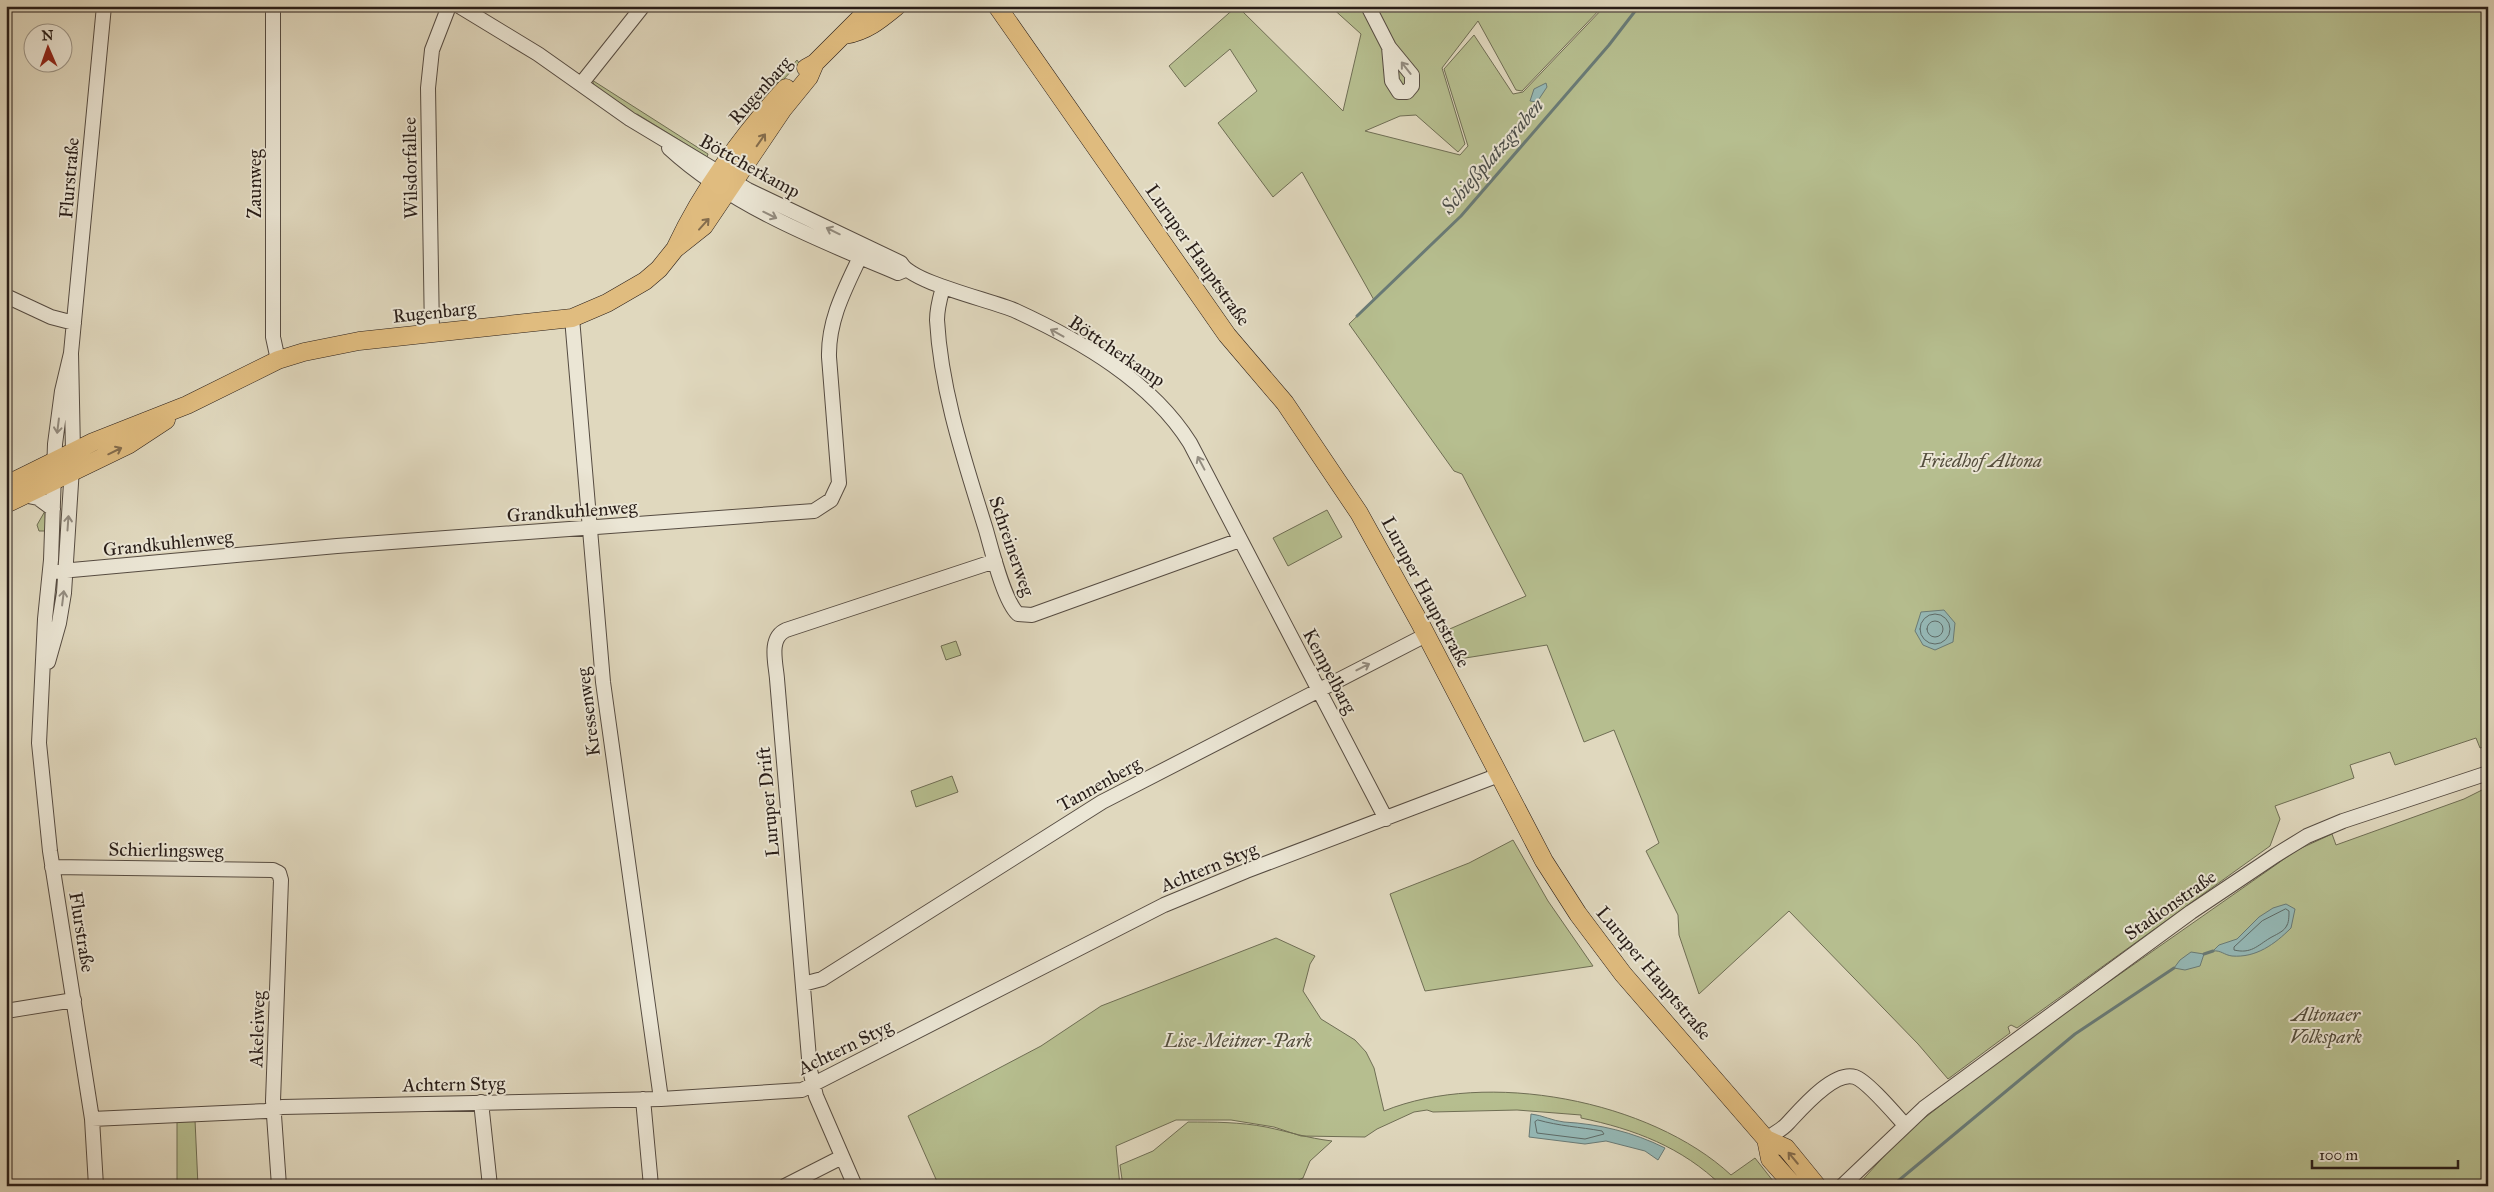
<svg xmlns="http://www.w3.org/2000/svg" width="2494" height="1192" font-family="'IM FELL Great Primer',serif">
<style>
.green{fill:#b6be8f;stroke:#6f6e54}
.water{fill:#95b9b7;stroke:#697b77}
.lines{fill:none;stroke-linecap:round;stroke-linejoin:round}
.shore{stroke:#5e6b68;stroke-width:1}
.stream{stroke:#697b77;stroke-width:3}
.minor-casing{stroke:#564c42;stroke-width:16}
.major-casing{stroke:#281d18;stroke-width:19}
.minor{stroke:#ebe6d5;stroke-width:14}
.major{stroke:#e0bc7f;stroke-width:18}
.oneway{stroke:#938c80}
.oneway2{stroke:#846c4c}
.labels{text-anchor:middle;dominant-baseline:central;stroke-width:4;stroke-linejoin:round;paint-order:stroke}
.street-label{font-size:19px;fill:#281d18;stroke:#ebe6d5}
.park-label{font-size:19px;font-style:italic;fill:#534d3c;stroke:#ebe6d5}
.water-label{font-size:20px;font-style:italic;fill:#494c48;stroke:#ebe6d5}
</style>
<rect width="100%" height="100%" fill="#e0d8be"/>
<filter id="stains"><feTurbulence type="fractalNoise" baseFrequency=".004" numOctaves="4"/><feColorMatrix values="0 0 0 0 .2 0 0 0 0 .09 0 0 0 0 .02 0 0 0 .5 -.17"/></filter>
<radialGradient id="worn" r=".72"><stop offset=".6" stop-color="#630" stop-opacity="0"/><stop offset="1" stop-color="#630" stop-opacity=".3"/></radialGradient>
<path class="green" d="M1237,6L1343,111L1361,34L1330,6H1603L1522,91L1516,90L1478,21L1442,68L1465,144L1458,152L1416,115L1400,116L1365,131L1460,155L1468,146L1444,69L1474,35L1513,94L1523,92L1605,6H2488V746L2480,748L2476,738L2395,765L2390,752L2350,765L2354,778L2275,806L2280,819L2270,846L2017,1028L2011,1025L2008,1027L2010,1033L1948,1079L1918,1044L1789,911L1699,994L1679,935L1678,915L1646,851L1659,843L1614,730L1584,742L1547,645L1459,659L1445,631L1526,596L1462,474L1454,471L1349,324L1374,300L1302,172L1273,197L1218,123L1257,91L1230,49L1185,87L1169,66Z
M797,60L799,63L781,82L734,140L763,98Z
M592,80L708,154L707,157L637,114L632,117L626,113V107L595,87Z
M1327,510L1342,537L1288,566L1273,538Z
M45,511L46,531H39L37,525Z
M956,641L961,655L946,660L941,646Z
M952,776L958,792L916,807L911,791Z
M2488,787V1186H1857L1905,1133L2023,1042L2297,850L2332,834L2336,845L2464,799Z
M1513,840L1548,901L1593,966L1425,991L1390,894L1469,863Z
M1276,938L1315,956L1310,964L1303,991L1321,1019L1355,1040L1366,1052L1374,1068L1384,1111C1487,1069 1650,1100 1731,1175L1755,1158L1777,1186H1722C1682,1147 1634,1129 1581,1118V1115L1517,1110L1433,1112L1427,1110L1414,1112L1377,1129L1365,1137L1301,1136L1274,1127L1231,1120H1176L1116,1146L1120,1186H939L908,1116L1041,1046L1101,1006Z
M177,1120H195L198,1186H177Z
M1188,1122C1214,1122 1240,1122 1266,1127C1290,1132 1307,1138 1332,1141L1310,1161L1303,1178L1286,1186H1123L1120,1165L1153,1151Z"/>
<path class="water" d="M1546,83L1547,87L1537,102L1530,101L1534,89Z
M1944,610L1955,623L1953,642L1935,650L1923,645L1915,631L1921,612Z
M2286,904L2295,909L2291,928C2275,944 2256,958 2232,956C2224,955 2221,950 2213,951L2219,945L2237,939L2259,917L2273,908Z
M2191,952L2204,954L2200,966L2185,970L2174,968L2180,960Z
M1531,1114C1542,1115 1553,1121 1564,1122C1599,1124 1633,1132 1665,1148L1658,1160L1645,1151L1606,1141L1585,1144L1529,1137Z"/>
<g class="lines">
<path class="shore" d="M1920 629a15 15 0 1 1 30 0a15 15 0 1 1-30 0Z
M1927 629a8 8 0 1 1 16 0a8 8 0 1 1-16 0Z
M2286,909L2289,911C2289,916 2289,923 2286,927C2283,932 2275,935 2270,938C2257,946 2251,954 2234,950V947L2262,921Z
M1538,1120C1559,1126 1580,1127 1602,1131L1604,1134L1585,1139L1537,1133L1535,1122Z"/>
<path class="stream" d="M1357,316L1461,216L1609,45L1639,6
M2204,954L2213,951
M1892,1186L2075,1034L2174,968"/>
<g class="minor-casing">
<path id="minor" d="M273,6V337L278,360
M459,6L538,54L630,119L748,190L901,263C912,283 991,300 1016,311C1081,341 1151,381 1190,443L1386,819
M1368,6L1389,47L1412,75V86L1407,92H1399L1392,81L1389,47
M581,84L643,6
M669,148C732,206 819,240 898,273L905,270
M943,287C940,298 937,308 937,320C941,392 965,462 986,530C992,551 1004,601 1018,614L1032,615L1240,540
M6,296L51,317L74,323
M572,318L603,682L661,1099
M432,333L428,88L432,50L449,6
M71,353L62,391L55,444L51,560L45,619L39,743L50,851L92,1119L96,1186
M23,495L38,498L53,509
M50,572L337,546L814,511L831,500L839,483L829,357C828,316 849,282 865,246
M48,662L59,623L64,593L73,452L71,353L104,6
M52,867L273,870L279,873L281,880L273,1101L279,1186
M803,984L822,979L1102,802L1426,635
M6,1011L74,1000
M643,1099L651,1186
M481,1102L490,1186
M92,1119L266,1111L282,1107L661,1099L802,1090L1164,905L1246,871L1499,775
M1766,1139C1773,1134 1782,1130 1788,1123C1801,1109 1834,1070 1855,1077C1867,1081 1895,1114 1905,1125
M785,1186L842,1157
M855,1186L816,1096L810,1070L777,679C776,664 768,638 786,630L995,561
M1842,1186L1924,1108L2191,912L2276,855L2307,836L2343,821L2488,773"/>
</g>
<g class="major-casing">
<path id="major" d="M997,6L1227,335L1285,403L1359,513L1421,625L1544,861L1578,914L1623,974L1766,1139L1786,1148L1817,1186
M845,35C867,31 880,20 897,6
M806,68L815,63L865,13L869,6
M676,247C702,191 744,133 786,88
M6,485L93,442L187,405L278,360L304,352L359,341L572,318L607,303L645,281L659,269L675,249L704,226L783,109L809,77L815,63
M6,504L128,445L166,420
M1766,1139L1770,1159L1794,1186"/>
</g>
<use href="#minor" class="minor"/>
<use href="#major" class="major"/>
</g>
<defs><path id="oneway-shaft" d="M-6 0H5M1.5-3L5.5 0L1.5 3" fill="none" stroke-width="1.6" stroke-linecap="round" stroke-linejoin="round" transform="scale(1.25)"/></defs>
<g class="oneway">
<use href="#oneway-shaft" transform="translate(1406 68) rotate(-128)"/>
<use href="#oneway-shaft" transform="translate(770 215) rotate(26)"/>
<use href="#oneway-shaft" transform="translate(833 231) rotate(-154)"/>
<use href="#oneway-shaft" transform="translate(1057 333) rotate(-151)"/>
<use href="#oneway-shaft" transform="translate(58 426) rotate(97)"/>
<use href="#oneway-shaft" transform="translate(1201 463) rotate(-118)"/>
<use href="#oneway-shaft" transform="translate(68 523) rotate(-86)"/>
<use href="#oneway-shaft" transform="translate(63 598) rotate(-83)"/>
<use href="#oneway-shaft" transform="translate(1363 667) rotate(-27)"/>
</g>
<g class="oneway2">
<use href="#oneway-shaft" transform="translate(761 140) rotate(-55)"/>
<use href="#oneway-shaft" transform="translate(704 224) rotate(-48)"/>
<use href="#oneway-shaft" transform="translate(115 451) rotate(-26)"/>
<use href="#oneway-shaft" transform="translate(1793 1158) rotate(-130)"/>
</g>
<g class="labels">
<g class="street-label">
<text transform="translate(760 90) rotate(-48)">Rugenbarg</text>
<text transform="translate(750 166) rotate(29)">Böttcherkamp</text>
<text transform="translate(410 168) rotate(-91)">Wilsdorfallee</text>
<text transform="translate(69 178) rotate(-85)">Flurstraße</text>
<text transform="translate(254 184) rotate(-90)">Zaunweg</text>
<text transform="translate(1198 255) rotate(55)">Luruper Hauptstraße</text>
<text transform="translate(434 312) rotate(-6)">Rugenbarg</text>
<text transform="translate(1117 351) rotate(34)">Böttcherkamp</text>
<text transform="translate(572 511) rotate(-4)">Grandkuhlenweg</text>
<text transform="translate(168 543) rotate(-6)">Grandkuhlenweg</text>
<text transform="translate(1012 546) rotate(71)">Schreinerweg</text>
<text transform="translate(1426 592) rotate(62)">Luruper Hauptstraße</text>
<text transform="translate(1330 671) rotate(62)">Kempelbarg</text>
<text transform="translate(588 712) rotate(-97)">Kressenweg</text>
<text transform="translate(1099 784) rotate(-29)">Tannenberg</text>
<text transform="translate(768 802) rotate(-95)">Luruper Drift</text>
<text transform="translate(166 850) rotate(1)">Schierlingsweg</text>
<text transform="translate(1209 867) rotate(-22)">Achtern Styg</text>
<text transform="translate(2170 905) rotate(-35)">Stadionstraße</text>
<text transform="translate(82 932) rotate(81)">Flurstraße</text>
<text transform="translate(1654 973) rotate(50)">Luruper Hauptstraße</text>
<text transform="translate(257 1029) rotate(-88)">Akeleiweg</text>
<text transform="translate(845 1047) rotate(-26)">Achtern Styg</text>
<text transform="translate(454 1084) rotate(-1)">Achtern Styg</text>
</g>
<g class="park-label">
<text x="1981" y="460">Friedhof Altona</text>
<text x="2326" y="1014">Altonaer<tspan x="2326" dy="22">Volkspark</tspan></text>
<text x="1238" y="1040">Lise-Meitner-Park</text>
</g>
<g class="water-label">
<text transform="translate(1492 156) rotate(-49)">Schießplatzgraben</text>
</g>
</g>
<rect width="2494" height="1192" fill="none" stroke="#e0d8be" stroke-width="25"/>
<rect x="8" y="8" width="2479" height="1177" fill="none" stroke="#281d18" stroke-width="2.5"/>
<rect x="12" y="12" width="2469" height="1167" fill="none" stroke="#281d18"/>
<g transform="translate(48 48) rotate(358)"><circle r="24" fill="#ebe6d5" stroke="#9d9689"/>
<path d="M0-4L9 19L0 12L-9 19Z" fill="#8f2418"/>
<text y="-8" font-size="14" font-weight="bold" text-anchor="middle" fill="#281d18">N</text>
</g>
<path d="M2312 1160v8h146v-8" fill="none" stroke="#281d18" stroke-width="2.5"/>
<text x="2319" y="1160" font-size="15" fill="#281d18" stroke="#ebe6d5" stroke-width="4" paint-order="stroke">100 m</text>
<rect width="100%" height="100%" filter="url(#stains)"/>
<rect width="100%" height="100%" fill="url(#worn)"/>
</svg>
